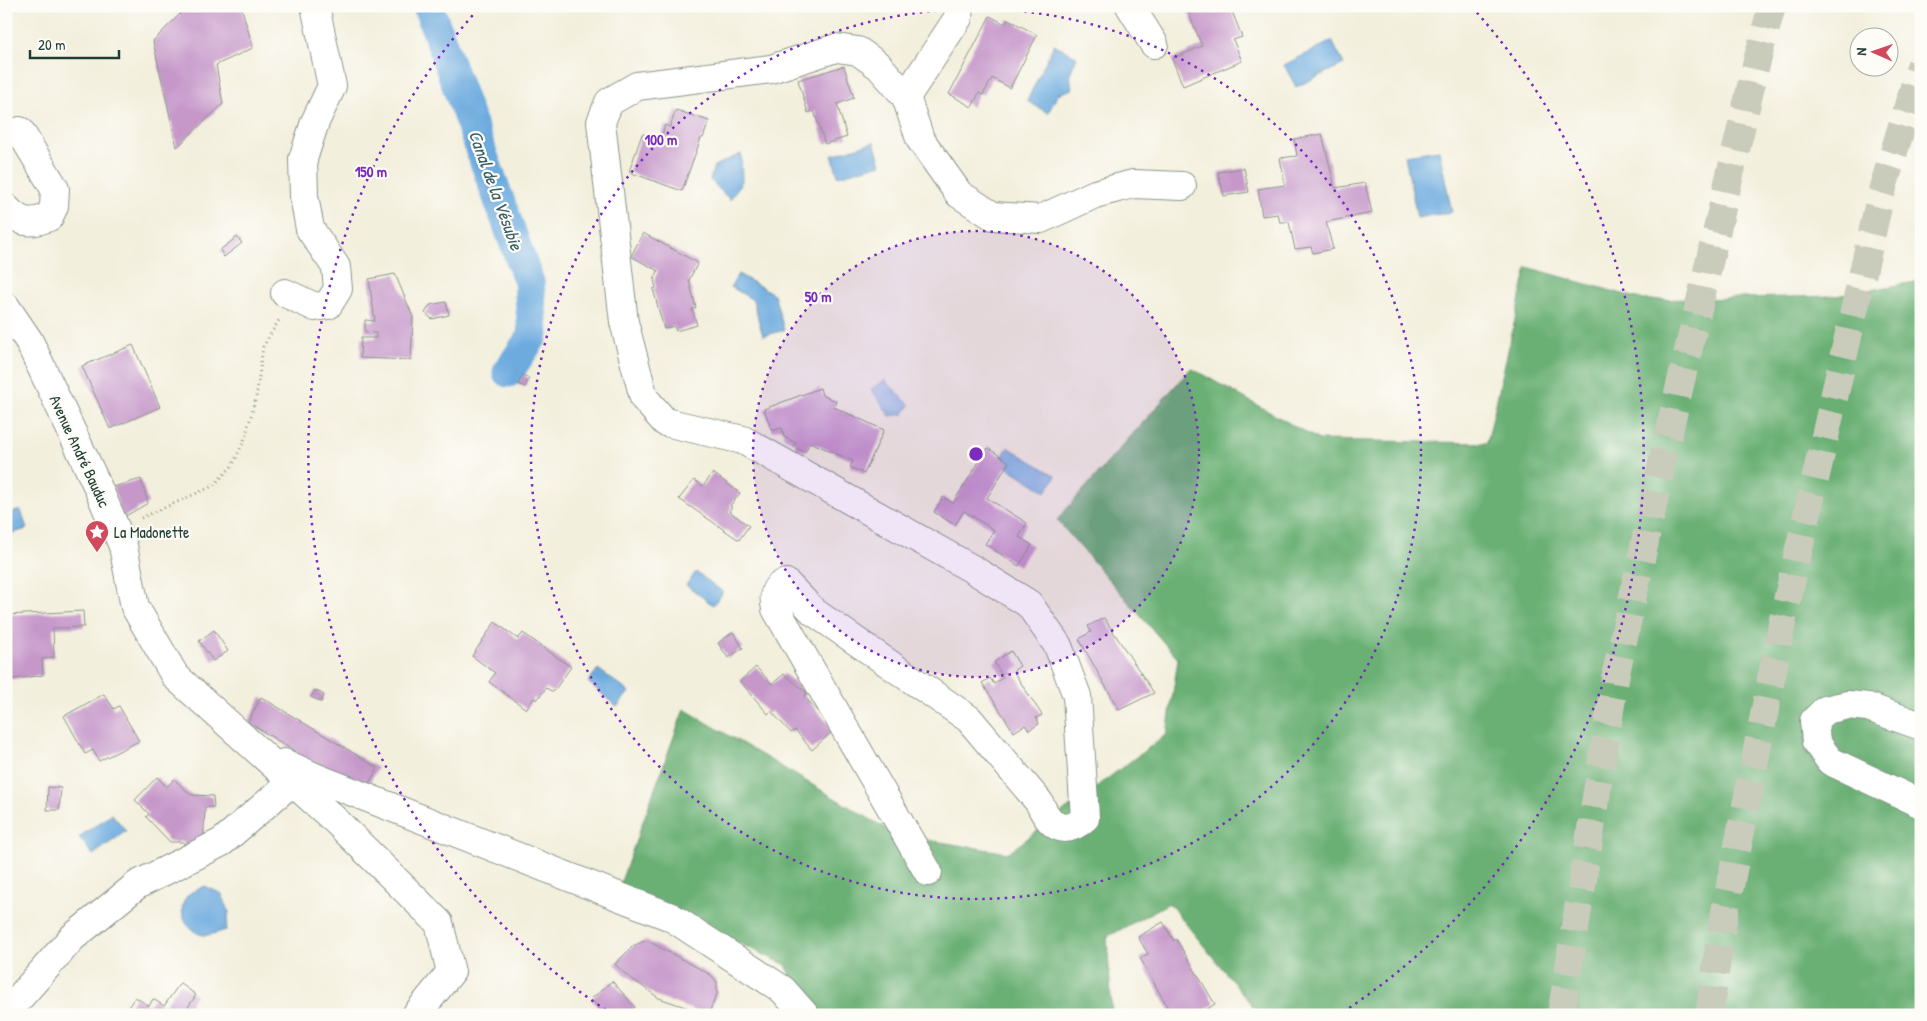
<svg xmlns="http://www.w3.org/2000/svg" width="1927" height="1021" font-family="'Patrick Hand',sans-serif">
<style>
.forest{fill:#6ab075;stroke:#447654}
.water{fill:#6dabdf;stroke:#46748a}
.lines{fill:none;stroke-linecap:round;stroke-linejoin:round}
.canal{stroke:#6dabdf;stroke-width:31}
.building{fill:#c698ca}
.highway-tunnel{stroke:#c9cbbb;stroke-width:28;stroke-dasharray:28 14;stroke-linecap:butt}
.minor-casing{stroke:#899688;stroke-width:30}
.path{stroke:#899688;stroke-width:3;stroke-dasharray:1 4;stroke-linecap:butt}
.minor{stroke:#fff;stroke-width:28}
.ring{fill:none;stroke:#7b2cbf;stroke-width:2.5;stroke-dasharray:2.5 5}
.labels{text-anchor:middle;dominant-baseline:central;stroke-width:4.5;stroke-linejoin:round;paint-order:stroke}
.street-label{font-size:16px;fill:#1f3d34;stroke:#fdfcf7}
.poi-label{font-size:16px;fill:#1f3d34;stroke:#fdfcf7;text-anchor:start}
.water-label{font-size:18px;font-style:italic;fill:#365e67;stroke:#fdfcf7}
.centre{fill:#7b2cbf;stroke:#fdfcf7;stroke-width:2.5}
.ring-label{font-size:15px;text-anchor:middle;font-weight:bold;fill:#7b2cbf;stroke:#fdfcf7;stroke-width:4.5;stroke-linejoin:round;paint-order:stroke}
</style>
<rect width="100%" height="100%" fill="#fdfcf7"/>
<filter id="ink" filterUnits="userSpaceOnUse"><feTurbulence type="fractalNoise" baseFrequency=".02" numOctaves="2"/><feDisplacementMap in="SourceGraphic" scale="10" xChannelSelector="R" yChannelSelector="G"/><feConvolveMatrix kernelMatrix="1 2 1 2 8 2 1 2 1" color-interpolation-filters="sRGB"/></filter>
<filter id="wash" filterUnits="userSpaceOnUse"><feTurbulence type="fractalNoise" baseFrequency=".0096" numOctaves="4" result="noise"/><feDisplacementMap in="SourceGraphic" scale="20" xChannelSelector="R" yChannelSelector="G"/><feGaussianBlur stdDeviation="1.12" result="paint"/><feColorMatrix in="noise" values="0 0 0 0 0 0 0 0 0 0 0 0 0 0 0 0 0 1.4 0 .05"/><feComposite in="paint" operator="in"/></filter>
<g filter="url(#wash)">
<rect width="100%" height="100%" fill="#f3efdd"/>
<path class="forest" d="M1527,267L1644,300L1835,296L1921,281V1015H1260L1169,903L1107,937L1112,1015H809L786,965L619,887L684,709L897,835L1008,853L1167,734L1178,659L1057,520L1191,368L1319,440L1487,443Z"/>
<path class="water" d="M1332,41L1344,64L1296,87L1284,65Z
M1054,44L1077,57L1070,73L1072,89L1058,94L1048,113L1027,101Z
M874,142L881,164L838,176L832,155Z
M1439,150L1452,212L1417,218L1405,155Z
M741,154L742,181L730,200L710,180L714,166Z
M738,274L774,294L784,330L763,336L753,300L731,287Z
M885,380L910,405L904,414L890,416L871,389Z
M1008,447L1056,476L1046,492L999,462Z
M21,510L27,529L6,535V514Z
M696,572L723,592L713,605L686,585Z
M598,669L629,692L617,707L588,682Z
M112,814L126,831L93,855L79,837Z
M205,886L222,894L229,911L226,930C219,932 209,936 203,935C186,931 175,910 188,895C191,891 200,889 205,886Z"/>
<g class="lines">
<path class="canal" d="M428,6L529,282L533,335L508,372"/>
</g>
<g id="blocks">
<path class="building" d="M188,6H241L253,48L216,65L223,104L177,147L153,41Z
M1186,6H1230L1242,37L1233,40L1242,61L1183,86L1172,59L1202,46Z
M990,16L1005,24L1008,19L1037,35L1010,88L992,78L983,95L979,93L972,107L949,94Z
M844,66L854,98L837,104L847,137L825,144L814,111L808,113L798,80Z
M676,110L709,121L703,138H701L682,191L629,172L642,134L660,141L665,125L670,127Z
M1322,134L1335,188L1365,183L1372,213L1326,222L1333,249L1313,253L1311,247L1295,249L1289,222H1280L1278,214L1262,216L1258,189L1285,185L1280,158L1297,156L1294,139Z
M1244,168L1249,192L1224,196L1218,172Z
M643,233L698,263L689,280L696,308L692,309L697,325L676,331L674,326L664,329L653,289L656,288L654,280L658,271L631,256Z
M237,237L242,243L224,257L220,250Z
M395,274L413,317L411,360L360,358L361,338H376V333L365,332V320L375,321L369,279Z
M446,302L449,315L432,319L425,313L430,305Z
M133,345L160,407L110,429L82,366Z
M523,375L529,378L525,387L518,384Z
M820,388L822,395L836,401L834,407L884,430L864,474L850,467L853,461L810,442L805,452L794,447L796,443L784,437L782,428L772,431L764,409Z
M988,448L1009,462L987,498L1027,523L1019,537L1032,545L1019,566L985,544L994,530L964,511L955,525L934,512L943,497L953,503Z
M713,473L740,493L730,506L732,507L729,511L749,526L739,540L679,499L694,480L703,486Z
M141,479L148,503L122,518L113,487Z
M83,611L84,627L53,628L54,657L42,659L43,675L6,680L7,615Z
M1104,618L1154,693L1119,710L1079,639L1091,632L1088,626Z
M495,622L518,639L523,633L571,667L553,692L546,688L537,700L534,698L526,709L489,682L495,673L472,656Z
M214,630L228,651L213,661L199,641Z
M733,632L743,648L728,658L718,643Z
M1011,651L1020,666L1013,671L1042,715L1036,718L1039,724L1029,730L1025,725L1014,732L982,683L990,678L994,684L1003,677L994,662Z
M756,667L772,684L784,674L807,693L804,696L834,730L812,750L795,730L791,733L771,711L768,714L740,681Z
M315,690L324,695L321,702L311,697Z
M104,694L114,709L119,706L139,741L99,761L93,750L85,754L64,716Z
M261,697L378,768L367,787L347,784L248,722Z
M157,777L167,787L174,779L191,795L213,796L214,807H205L203,851L183,850L184,842H170L146,817L149,814L135,800Z
M48,787L61,788L59,810H47Z
M1163,922L1174,941L1176,939L1215,1004L1198,1015H1172L1140,958L1148,954L1138,937Z
M644,941L650,942L711,975L717,982V994L708,1015L659,998L625,974L615,964L633,946Z
M612,981L635,1007L626,1015H605L591,999Z
M180,983L196,995L183,1015H123L135,997L149,1006L153,999L164,1006Z"/>
</g>
</g>
<g filter="url(#ink)">
<use href="#blocks" fill-opacity="0" stroke="#899688" stroke-width="1"/>
<g class="lines">
<path class="highway-tunnel" d="M1561,1015L1616,673L1671,423L1757,61L1772,6
M1709,1015L1722,926L1784,614L1881,194L1921,64"/>
<g class="minor-casing">
<path id="minor" d="M959,6L958,18L906,97L920,139L959,194L993,216L1041,219L1095,194L1133,184L1182,186
M1130,6L1154,44
M906,97L879,66L858,51L836,48L771,69L637,86L609,102L601,122L624,322L644,398L665,422L743,440L974,570L1029,604L1058,646L1077,696L1085,818C1063,838 1049,825 1039,802L969,719L814,612L786,583C773,587 773,596 776,609L928,872
M6,208C20,223 30,225 49,217L54,206L55,189L20,131
M285,293L315,307L328,305L338,289L336,267L310,229L304,196L303,159L315,122L332,86L315,6
M6,307L29,341L95,481L123,546L135,607L175,676L336,821L439,923L451,972L416,1015
M1921,726L1868,707L1848,705L1825,710L1814,721L1816,742L1830,761L1921,804
M284,763L317,778L671,917L783,990L805,1015
M6,1013L72,938L137,885L222,842L293,781"/>
</g>
<path class="path" d="M141,518L213,486L232,466L244,441L256,398L263,347L279,320"/>
<use href="#minor" class="minor"/>
</g>
</g>
<circle cx="976" cy="454" r="223" fill="#7b2cbf" fill-opacity=".12"/>
<g class="ring">
<circle cx="976" cy="454" r="223"/>
<circle cx="976" cy="454" r="445"/>
<path d="M612 1014A668 668 0 0 1 480 7M1472 7A668 668 0 0 1 1340 1014"/>
</g>
<defs>
<g id="sight-pin" transform="scale(1.25)"><path d="M0 17L-7.5 6A9.5 9.5 0 1 1 7.5 6Z" fill="#d1495b" stroke="#fdfcf7"/><path d="M0-6L1.8-2.2L6-1.7L2.9 1.2L3.7 5.4L0 3.3L-3.7 5.4L-2.9 1.2L-6-1.7L-1.8-2.2Z" fill="#fff"/></g>
</defs>
<g fill-rule="evenodd">
<use href="#sight-pin" x="97" y="532"/>
</g>
<g class="labels">
<g class="street-label">
<text transform="translate(80 451) rotate(65)">Avenue André Bauduc</text>
</g>
<g class="poi-label">
<text x="114" y="532">La Madonette</text>
</g>
<g class="water-label">
<text transform="translate(496 190) rotate(70)">Canal de la Vésubie</text>
</g>
</g>
<circle cx="976" cy="454" r="8" class="centre"/>
<g class="ring-label">
<text x="661" y="145">100 m</text>
<text x="371" y="177">150 m</text>
<text x="818" y="302">50 m</text>
</g>
<rect width="1927" height="1021" fill="none" stroke="#fdfcf7" stroke-width="25"/>
<g transform="translate(1874 52) rotate(272)"><circle r="24" fill="#fdfcf7" stroke="#a4b0a9"/>
<path d="M0-4L9 19L0 12L-9 19Z" fill="#d1495b"/>
<text y="-8" font-size="14" font-weight="bold" text-anchor="middle" fill="#1f3d34">N</text>
</g>
<path d="M30 50v8h89v-8" fill="none" stroke="#1f3d34" stroke-width="2.5"/>
<text x="38" y="50" font-size="15" fill="#1f3d34" stroke="#fdfcf7" stroke-width="4" paint-order="stroke">20 m</text>
</svg>
